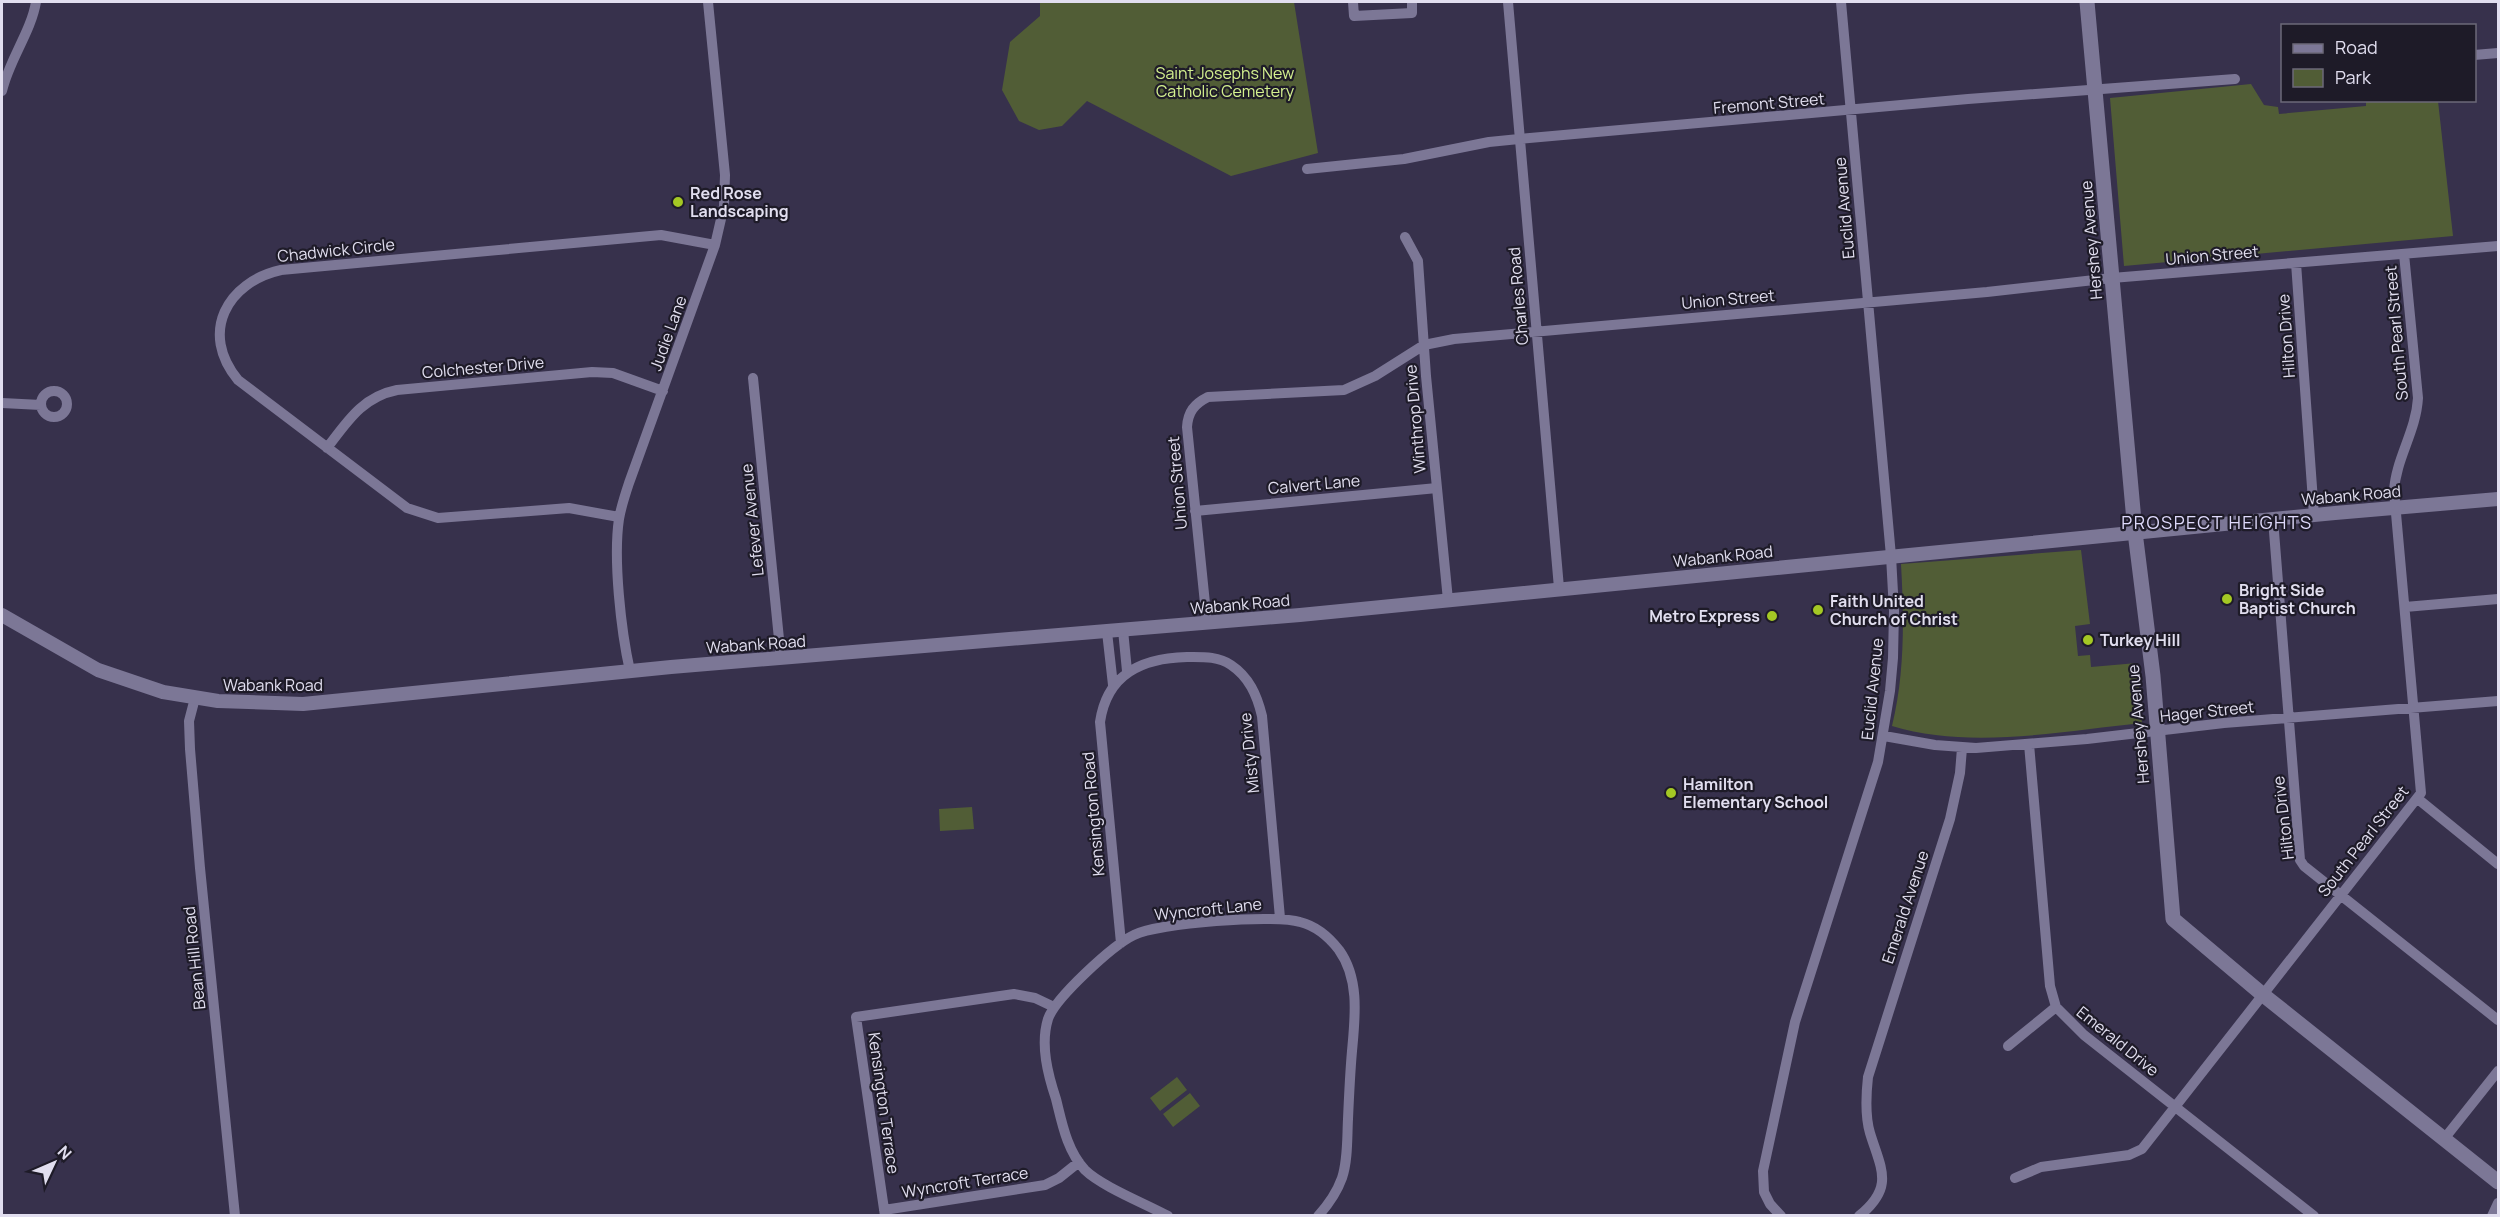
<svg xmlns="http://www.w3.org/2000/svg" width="2500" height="1217" font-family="Manrope,sans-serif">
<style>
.green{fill:#515d36}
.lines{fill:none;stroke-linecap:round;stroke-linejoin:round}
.minor{stroke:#7c7796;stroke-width:10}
.tertiary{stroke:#7c7796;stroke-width:14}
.secondary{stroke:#7c7796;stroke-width:15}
.poi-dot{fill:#a4c824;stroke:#1e1b28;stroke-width:2}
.labels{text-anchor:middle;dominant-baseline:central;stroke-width:4.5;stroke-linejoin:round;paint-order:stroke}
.park-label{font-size:16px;fill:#d4f18f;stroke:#1e1b28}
.street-label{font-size:16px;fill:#e1deef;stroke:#1e1b28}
.poi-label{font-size:16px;font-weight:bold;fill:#e1deef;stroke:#1e1b28;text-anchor:start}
.neighbourhood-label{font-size:18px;letter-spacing:1.5px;fill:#dfdafc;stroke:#1e1b28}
</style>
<rect width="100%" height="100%" fill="#37314c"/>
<path class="green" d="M1040,2H1294L1318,153L1231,176L1087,101L1062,126L1039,130L1019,121L1002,90L1010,42L1040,16Z
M2251,84L2264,105L2278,107L2279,114L2366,106V101H2438L2453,236L2124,266L2110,98Z
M2081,550L2090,624L2075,626L2078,656L2090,655L2091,667L2137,663L2142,723C2063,731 1970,750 1892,726C1905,673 1904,618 1901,564Z
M972,807L974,829L940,831L939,809Z
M1177,1077L1187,1090L1160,1111L1150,1098Z
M1190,1093L1200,1106L1173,1127L1163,1114Z"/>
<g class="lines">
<path class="minor" d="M1353,2L1354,16L1412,13V2
M1508,2L1559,588
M2474,55L2498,53
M2,91C9,60 31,32 36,2
M1307,169L1404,159L1489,142L1519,139L1968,99L2235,79
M1405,237L1418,261L1426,376L1448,600
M2296,263L2314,515
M753,378L781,659
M41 404a13 13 0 1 1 26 0a13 13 0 1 1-26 0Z
M2,403L41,405
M327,448C347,422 362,397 397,390L592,372L613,373L663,391
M1195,511L1437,488
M619,517L569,508L438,518L407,508L238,380C199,333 227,282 281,270L661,235L715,245
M2273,519L2300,860L2304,866L2498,1020
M2405,607L2498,599
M1207,623L1187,427C1188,412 1194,404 1208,397L1344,390L1375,376L1424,345L1454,339L1987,292L2112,278L2498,246
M1123,630L1127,671
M1107,632L1113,685
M630,671C621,631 613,559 619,519C621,507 625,495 629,483L715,245L724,206L725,175L708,2
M195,698L189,721L190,749L200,868L235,1216
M1884,736L1935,745L1976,748L2087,739L2224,723L2498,701
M2029,744L2050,986L2056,1007L2084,1035L2314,1216
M2418,799L2498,864
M1121,943L1100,722C1107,674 1142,658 1187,657C1202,657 1218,656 1231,665C1249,677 1257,695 1262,716L1280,918
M2008,1046L2056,1007
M2444,1139L2498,1071
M2015,1178L2041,1167L2129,1155L2142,1149L2421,793L2394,491C2396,458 2416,432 2418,398L2404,254
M884,1210L1045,1185L1059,1178L1079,1162
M885,1216L856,1017L1014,994L1035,998L1054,1007
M1168,1216C1146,1204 1101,1186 1085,1170C1067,1151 1062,1123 1056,1099C1048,1075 1040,1045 1048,1019C1055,998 1113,945 1134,935C1157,923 1275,914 1300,922C1316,926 1329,937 1339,950C1360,979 1355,1018 1352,1051C1350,1074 1349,1096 1348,1119C1347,1138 1348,1160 1342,1178C1337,1192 1328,1205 1318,1216
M1781,1216L1770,1204L1764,1192L1763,1171L1795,1022L1878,762L1890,691L1893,658L1894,611L1891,556L1841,2
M1859,1216C1895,1187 1881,1169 1870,1133C1865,1116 1866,1095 1868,1077L1950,819L1960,773L1962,748
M2492,1216L2498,1203"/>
<path class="tertiary" d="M2,615L98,670L163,692L218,701L303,704L671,667L1300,615L2335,513L2498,499"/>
<path class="secondary" d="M2087,2L2135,532L2153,676L2173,919L2262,994L2498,1182"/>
</g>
<g class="poi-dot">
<circle cx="678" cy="202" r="6"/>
<circle cx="2227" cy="599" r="6"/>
<circle cx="1818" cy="610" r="6"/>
<circle cx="1772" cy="616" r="6"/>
<circle cx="2088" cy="640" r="6"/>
<circle cx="1671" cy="793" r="6"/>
</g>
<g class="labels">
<g class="park-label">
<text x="1225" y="73">Saint Josephs New<tspan x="1225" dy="18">Catholic Cemetery</tspan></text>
</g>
<g class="street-label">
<text transform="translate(1769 103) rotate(-5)">Fremont Street</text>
<text transform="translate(1844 208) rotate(-95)">Euclid Avenue</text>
<text transform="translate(2091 240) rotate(-95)">Hershey Avenue</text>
<text transform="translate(336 250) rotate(-6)">Chadwick Circle</text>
<text transform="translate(2212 255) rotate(-5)">Union Street</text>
<text transform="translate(1518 296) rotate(-95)">Charles Road</text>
<text transform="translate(1728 299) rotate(-5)">Union Street</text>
<text transform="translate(668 333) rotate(-70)">Judie Lane</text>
<text transform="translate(2396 333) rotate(-95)">South Pearl Street</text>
<text transform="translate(2286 336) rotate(-94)">Hilton Drive</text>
<text transform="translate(483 367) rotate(-5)">Colchester Drive</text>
<text transform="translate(1415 419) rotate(-95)">Winthrop Drive</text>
<text transform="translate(1177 483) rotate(-95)">Union Street</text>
<text transform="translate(1314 484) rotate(-5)">Calvert Lane</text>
<text transform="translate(2351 495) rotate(-5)">Wabank Road</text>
<text transform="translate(752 520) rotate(-96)">Lefever Avenue</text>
<text transform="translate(1723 556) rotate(-6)">Wabank Road</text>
<text transform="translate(1240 604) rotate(-5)">Wabank Road</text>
<text transform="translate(756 644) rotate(-4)">Wabank Road</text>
<text x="273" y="685">Wabank Road</text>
<text transform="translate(1872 689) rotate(-84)">Euclid Avenue</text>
<text transform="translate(2207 711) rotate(-6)">Hager Street</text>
<text transform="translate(2138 724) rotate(-95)">Hershey Avenue</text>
<text transform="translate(1249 753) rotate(-96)">Misty Drive</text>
<text transform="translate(1093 814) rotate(-95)">Kensington Road</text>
<text transform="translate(2283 818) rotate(-97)">Hilton Drive</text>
<text transform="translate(2363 841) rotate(-52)">South Pearl Street</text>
<text transform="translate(1905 907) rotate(-72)">Emerald Avenue</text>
<text transform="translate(1208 909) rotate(-6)">Wyncroft Lane</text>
<text transform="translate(194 958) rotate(-96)">Bean Hill Road</text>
<text transform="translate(2118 1041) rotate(39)">Emerald Drive</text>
<text transform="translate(884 1103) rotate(82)">Kensington Terrace</text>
<text transform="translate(965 1182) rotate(-9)">Wyncroft Terrace</text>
</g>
<g class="poi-label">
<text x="690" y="193">Red Rose<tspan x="690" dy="18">Landscaping</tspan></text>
<text x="2239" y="590">Bright Side<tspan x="2239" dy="18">Baptist Church</tspan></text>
<text x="1830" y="601">Faith United<tspan x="1830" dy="18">Church of Christ</tspan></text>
<text x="1760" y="616" text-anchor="end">Metro Express</text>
<text x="2100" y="640">Turkey Hill</text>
<text x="1683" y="784">Hamilton<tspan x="1683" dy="18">Elementary School</tspan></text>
</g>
<g class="neighbourhood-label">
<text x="2217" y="522">PROSPECT HEIGHTS</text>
</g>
</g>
<rect width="2500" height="1217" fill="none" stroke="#e1deef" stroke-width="6"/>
<rect x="2281" y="24" width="195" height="78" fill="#1e1b28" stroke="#6c6978" stroke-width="1.5"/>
<rect x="2293" y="44" width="30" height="9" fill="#7c7796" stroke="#6c6978" stroke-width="1.5"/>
<text x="2335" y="54" font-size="18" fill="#e1deef">Road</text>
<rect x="2293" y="69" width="30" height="18" fill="#515d36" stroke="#6c6978" stroke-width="1.5"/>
<text x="2335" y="84" font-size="18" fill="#e1deef">Park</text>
<g transform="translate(54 1163) rotate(46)" stroke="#1e1b28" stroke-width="4.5" paint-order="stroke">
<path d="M0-4.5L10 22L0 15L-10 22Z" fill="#e1deef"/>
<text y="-9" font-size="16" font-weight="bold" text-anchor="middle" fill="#e1deef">N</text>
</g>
</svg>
